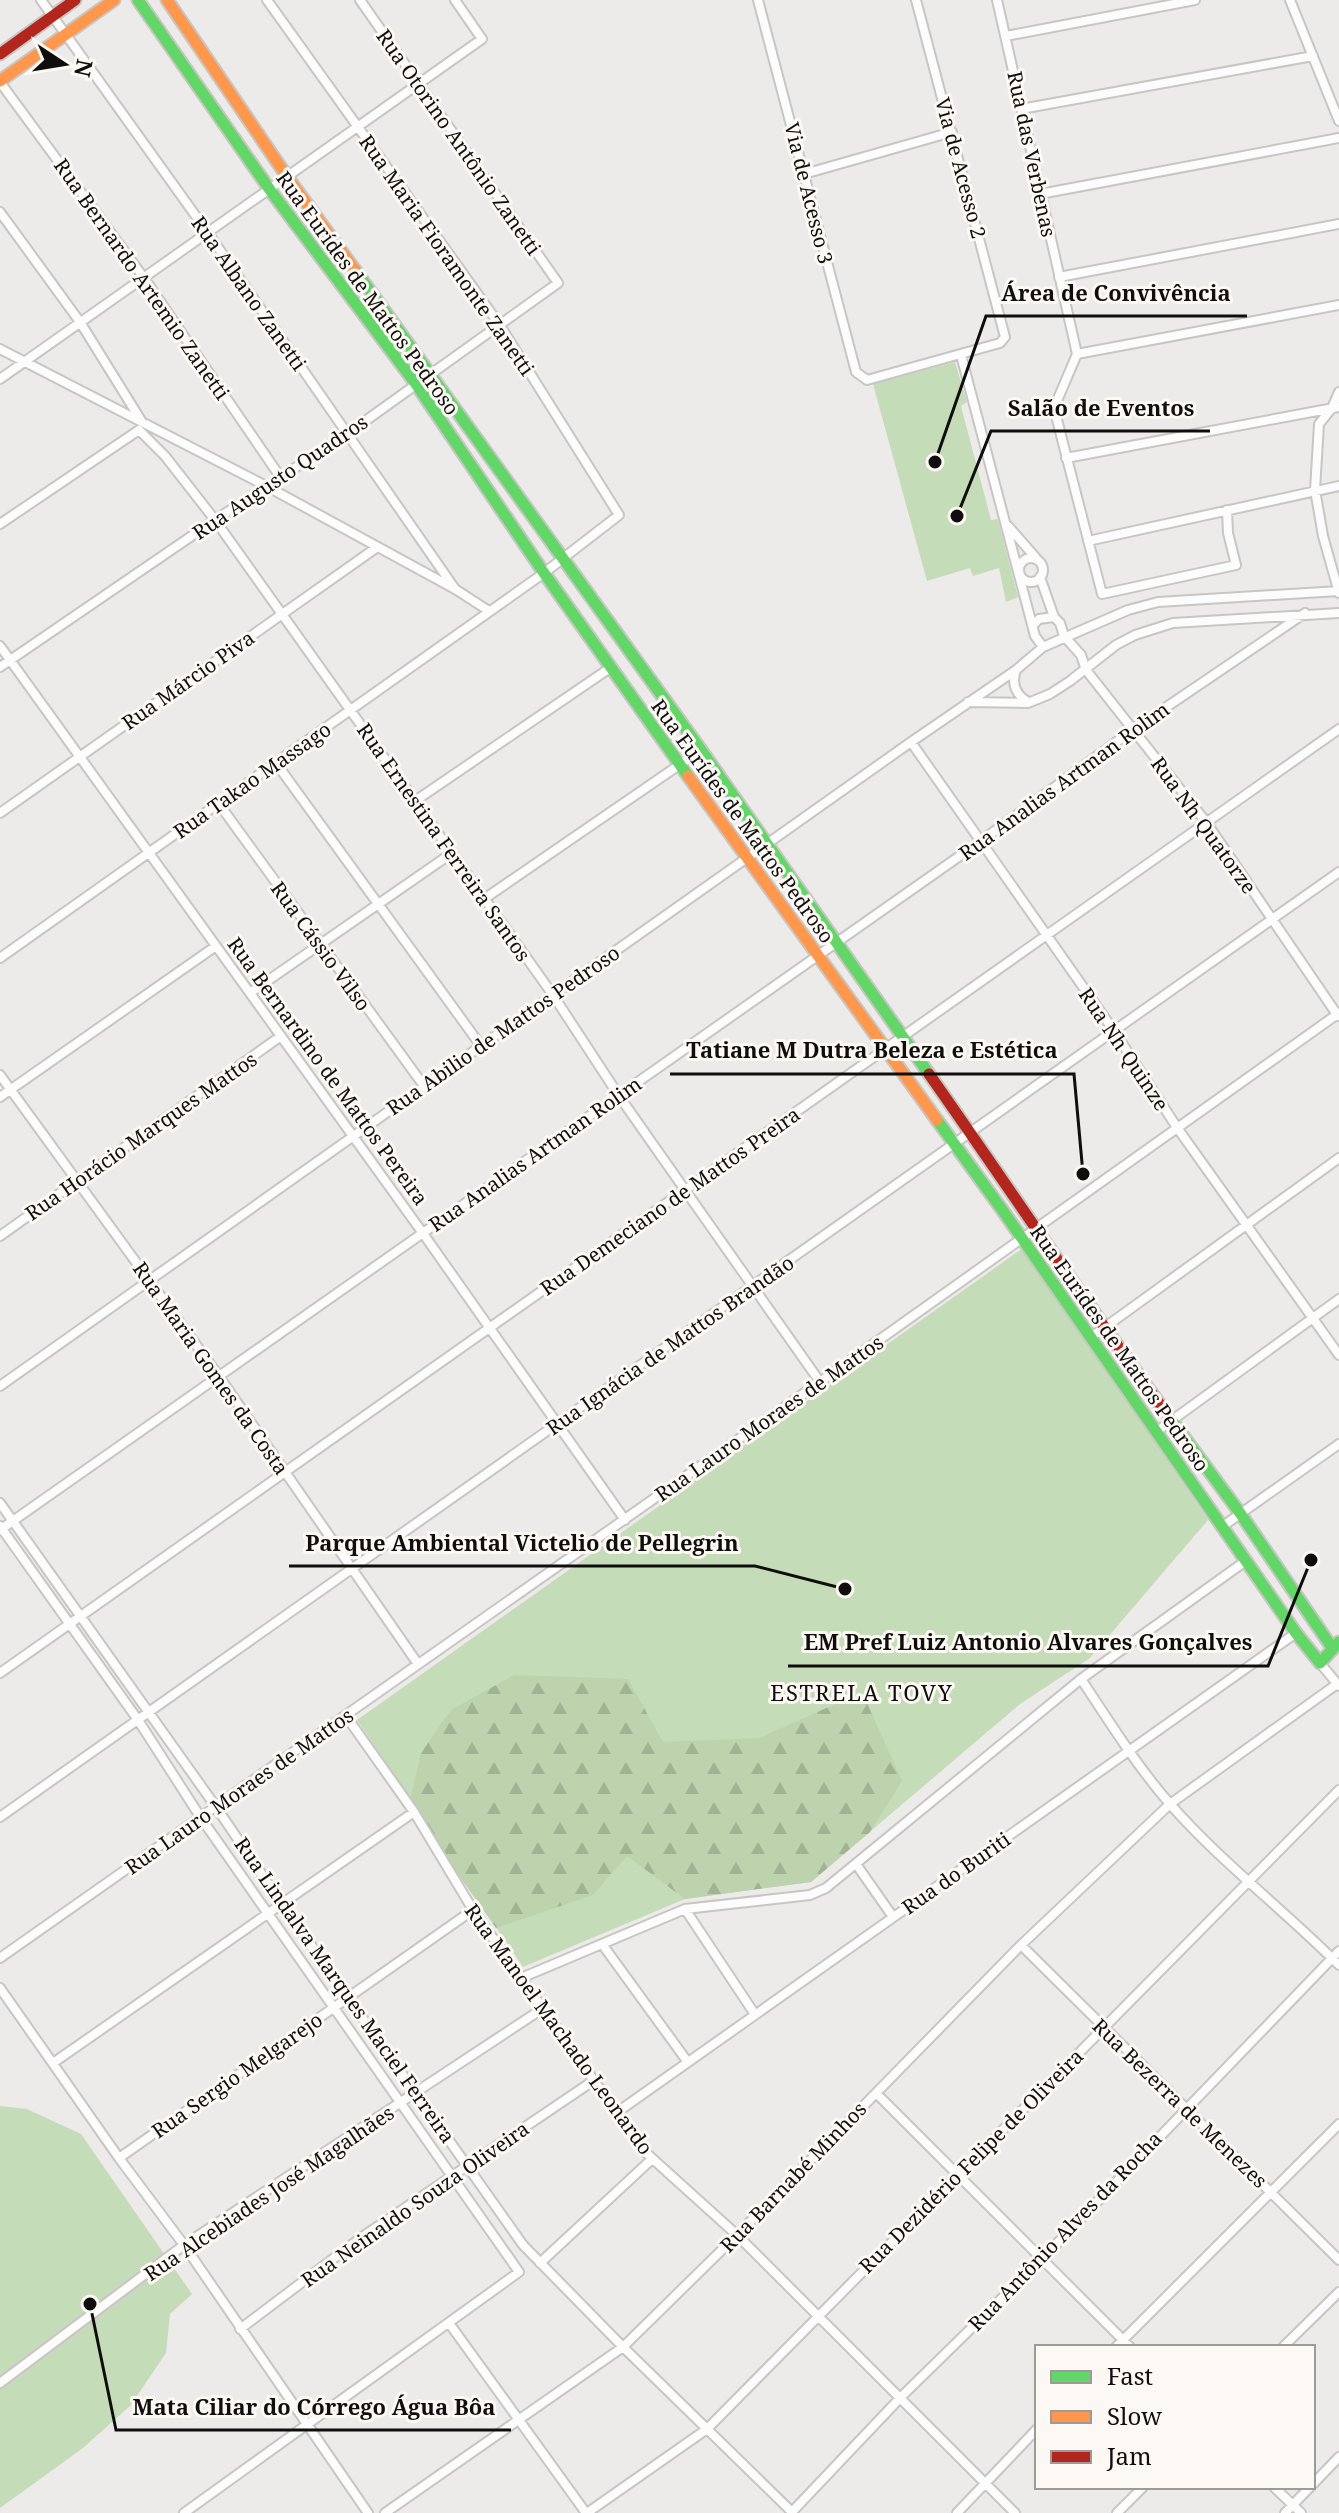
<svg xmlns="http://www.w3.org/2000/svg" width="1339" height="2513" font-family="'Noto Serif',serif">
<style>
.green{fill:#c5dcb8}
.forest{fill:url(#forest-firs)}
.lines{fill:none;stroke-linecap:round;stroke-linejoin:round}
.street-casing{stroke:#c7c6c4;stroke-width:12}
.fast-casing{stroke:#c7c6c4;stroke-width:15}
.slow-casing{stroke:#c7c6c4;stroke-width:15}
.jam-casing{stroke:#c7c6c4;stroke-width:15}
.street{stroke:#fcfcfc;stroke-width:8}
.fast{stroke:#63d668;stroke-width:11}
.slow{stroke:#ff974d;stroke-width:11}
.jam{stroke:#b3261e;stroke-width:11}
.labels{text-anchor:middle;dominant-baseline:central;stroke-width:6;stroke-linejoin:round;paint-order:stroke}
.street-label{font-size:20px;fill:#0f0e0d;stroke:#fcf8f4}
.neighbourhood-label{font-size:22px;letter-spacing:2px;fill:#0f0e0d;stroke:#fcf8f4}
.leader{fill:none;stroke:#0f0e0d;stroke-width:3}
.callout-dot{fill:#0f0e0d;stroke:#fcf8f4;stroke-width:3}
.callout-label{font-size:22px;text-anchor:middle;font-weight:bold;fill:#0f0e0d;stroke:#fcf8f4;stroke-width:6;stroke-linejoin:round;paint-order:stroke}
</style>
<defs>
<pattern id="forest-firs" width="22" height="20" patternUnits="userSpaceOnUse" patternTransform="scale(2)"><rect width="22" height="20" fill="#bcd3ae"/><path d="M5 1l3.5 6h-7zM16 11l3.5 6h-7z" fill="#a0b494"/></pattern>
</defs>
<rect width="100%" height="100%" fill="#edebe9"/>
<path class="green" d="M955,362L967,402L961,406L991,520L998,519L1018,597L1006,602L999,568L973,576L970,568L927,581L873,384Z
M1023,1248L1208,1520L1090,1658L1020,1704L811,1882L685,1899L523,1967L357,1720Z
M0,2106L27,2109L81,2134L192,2294L170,2314L166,2353L130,2406L83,2448L0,2508Z"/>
<path class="forest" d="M514,1675L628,1679L663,1742L759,1738L862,1692L902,1781L870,1832L811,1882L685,1899L627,1856L593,1895L496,1928L409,1805L421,1753L451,1710Z"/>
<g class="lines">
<g class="street-casing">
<path id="street" d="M41,0L208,233L455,589
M758,0L856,372L867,380L1000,343L1005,337L916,0
M997,0L1077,354
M1290,0L1339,121
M1006,36L1195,0
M0,82L144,278L281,478
M1021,109L1313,56
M804,174L952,132
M1040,194L1339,138
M0,212L80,322L142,422
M1059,277L1339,224
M0,349L268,487L455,589L489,611
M1077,354L1054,408L1102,594L1236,565L1228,533L1227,510
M1077,354L1339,305
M961,355L1035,636L1043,647
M0,379L482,39L455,0
M1339,392L1332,408L1319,424L1315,490L1323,536L1339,593
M139,430L165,456L215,520L553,995L619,1096L820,1382
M1066,458L1339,407
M0,524L139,430
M1008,526L1036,558
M1088,541L1339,486
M1019 570a12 12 0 1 1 24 0a12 12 0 1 1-24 0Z
M1040,577L1054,617L1060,623L1064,636L1081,655L1086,670L1206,822L1338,1016
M1033,625L1039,619L1054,617
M0,646L422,1232L625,1520
M0,667L215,520L347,434L558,283L360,0
M1016,670C1011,684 1016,695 1028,702
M968,702L1028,703L1050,694L1070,681L1116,645L1135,635L1173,623L1339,613
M911,742L1114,1031L1178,1129L1339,1355
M276,763L481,1046
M415,801L610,668
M219,804L424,1086
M0,813L376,548
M484,899L701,750
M0,958L544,573L619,515L499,324L267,0
M250,993L452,853
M0,1075L218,1375L418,1664
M0,1097L216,946
M0,1236L281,1036
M1090,1338L1339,1158
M0,1386L911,742L1016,670L1043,647L1128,610L1158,602L1339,591
M1156,1432L1339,1299
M0,1503L216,1807L282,1904L523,2245L623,2347L793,2513
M0,1526L138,1720L201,1818L519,2272L184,2513
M1223,1526L1339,1444
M0,1530L981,841L1134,729L1305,613
M1320,1663L1339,1686
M0,1673L1339,729
M1081,1679C1109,1721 1136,1765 1170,1804C1221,1862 1284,1910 1339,1965
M346,1716L414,1812L473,1910L644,2151L737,2235L1015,2513
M0,1817L1339,872
M856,1864L893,1917
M685,1909L754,2013
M602,1944L687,2061
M1021,1945L1339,2260
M0,1958L820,1382L1339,1013
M521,1978L685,1909L810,1895L826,1888L1081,1679L1247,1560
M0,1988L119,2158L184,2245L368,2513
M53,2063L414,1812
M876,2093L1130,2347
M616,2113L1296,1633
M119,2158L473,1910
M540,2263L652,2159
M449,2323L586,2513
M240,2329L362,2237L593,2081
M1116,2347L1339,2124
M1283,2347L1339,2292
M0,2383L184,2245L542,2009
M1313,2484L1339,2457
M1274,2487L1301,2513
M385,2513L623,2347L737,2235L1021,1945L1170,1804L1337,1684
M587,2513L707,2429L1339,1790
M791,2513L901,2397L1042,2259L1339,1951
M957,2513L1037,2429
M1117,2513L1143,2487
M1285,2513L1310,2487"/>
</g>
<g class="fast-casing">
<path id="fast" d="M138,0L270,190L416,384L544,573L688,776
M355,270L701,750L929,1074
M937,1120L1003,1211L1296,1633L1320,1663L1339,1642
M1164,1410L1240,1513L1333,1649"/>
</g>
<g class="slow-casing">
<path id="slow" d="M167,0L288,178L355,270
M0,81L114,0
M688,776L937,1120"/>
</g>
<g class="jam-casing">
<path id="jam" d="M0,54L75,0
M929,1074C1008,1186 1083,1300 1164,1410"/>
</g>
<use href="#street" class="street"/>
<use href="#fast" class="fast"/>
<use href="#slow" class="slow"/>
<use href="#jam" class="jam"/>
</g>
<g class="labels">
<g class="street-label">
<text transform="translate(459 142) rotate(55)">Rua Otorino Antônio Zanetti</text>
<text transform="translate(1032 154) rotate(78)">Rua das Verbenas</text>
<text transform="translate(961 168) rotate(75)">Via de Acesso 2</text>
<text transform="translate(809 193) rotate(76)">Via de Acesso 3</text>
<text transform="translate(447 255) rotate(55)">Rua Maria Fioramonte Zanetti</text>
<text transform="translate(142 279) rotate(55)">Rua Bernardo Artemio Zanetti</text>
<text transform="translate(249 293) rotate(55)">Rua Albano Zanetti</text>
<text transform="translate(368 293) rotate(54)">Rua Eurídes de Mattos Pedroso</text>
<text transform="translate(280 477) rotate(-34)">Rua Augusto Quadros</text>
<text transform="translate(188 680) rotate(-35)">Rua Márcio Piva</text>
<text transform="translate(252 780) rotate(-35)">Rua Takao Massago</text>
<text transform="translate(1064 781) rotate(-36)">Rua Analias Artman Rolim</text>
<text transform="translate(743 821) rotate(54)">Rua Eurídes de Mattos Pedroso</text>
<text transform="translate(1204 825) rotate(54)">Rua Nh Quatorze</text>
<text transform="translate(444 842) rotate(55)">Rua Ernestina Ferreira Santos</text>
<text transform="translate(321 946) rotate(54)">Rua Cássio Vilso</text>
<text transform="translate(503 1030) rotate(-35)">Rua Abilio de Mattos Pedroso</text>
<text transform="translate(1124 1049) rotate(56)">Rua Nh Quinze</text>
<text transform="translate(328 1071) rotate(54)">Rua Bernardino de Mattos Pereira</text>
<text transform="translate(141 1136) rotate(-35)">Rua Horácio Marques Mattos</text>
<text transform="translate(535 1154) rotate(-35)">Rua Analias Artman Rolim</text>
<text transform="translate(670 1201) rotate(-35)">Rua Demeciano de Mattos Preira</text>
<text transform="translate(670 1345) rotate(-35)">Rua Ignácia de Mattos Brandão</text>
<text transform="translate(1120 1348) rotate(55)">Rua Eurídes de Mattos Pedroso</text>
<text transform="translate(211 1368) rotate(55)">Rua Maria Gomes da Costa</text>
<text transform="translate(769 1418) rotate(-35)">Rua Lauro Moraes de Mattos</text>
<text transform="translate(239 1791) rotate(-35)">Rua Lauro Moraes de Mattos</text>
<text transform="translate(956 1873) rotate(-35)">Rua do Buriti</text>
<text transform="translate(345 1990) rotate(55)">Rua Lindalva Marques Maciel Ferreira</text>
<text transform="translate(559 2029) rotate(54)">Rua Manoel Machado Leonardo</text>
<text transform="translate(237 2075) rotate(-35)">Rua Sergio Melgarejo</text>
<text transform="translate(1180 2103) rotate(44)">Rua Bezerra de Menezes</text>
<text transform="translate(971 2161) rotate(-45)">Rua Dezidério Felipe de Oliveira</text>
<text transform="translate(793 2177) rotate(-46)">Rua Barnabé Minhos</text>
<text transform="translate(269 2193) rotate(-34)">Rua Alcebiades José Magalhães</text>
<text transform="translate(415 2204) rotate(-35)">Rua Neinaldo Souza Oliveira</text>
<text transform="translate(1065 2231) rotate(-46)">Rua Antônio Alves da Rocha</text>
</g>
<g class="neighbourhood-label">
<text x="862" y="1692">ESTRELA TOVY</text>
</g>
</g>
<path class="leader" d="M935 462L986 316H1247M957 516L991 431H1210M1083 1174L1074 1074H670M845 1589L755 1566H289M1311 1560L1268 1666H788M90 2304L116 2430H511"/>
<g class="callout-dot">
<circle cx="935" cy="462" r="8"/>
<circle cx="957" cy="516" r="8"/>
<circle cx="1083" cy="1174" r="8"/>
<circle cx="845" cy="1589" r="8"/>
<circle cx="1311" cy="1560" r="8"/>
<circle cx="90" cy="2304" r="8"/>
</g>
<g class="callout-label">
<text x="1116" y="301">Área de Convivência</text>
<text x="1101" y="416">Salão de Eventos</text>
<text x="872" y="1058">Tatiane M Dutra Beleza e Estética</text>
<text x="522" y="1551">Parque Ambiental Victelio de Pellegrin</text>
<text x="1028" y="1650">EM Pref Luiz Antonio Alvares Gonçalves</text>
<text x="314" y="2415">Mata Ciliar do Córrego Água Bôa</text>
</g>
<rect x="1035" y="2345" width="280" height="144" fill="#fcf8f4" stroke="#9d9a98" stroke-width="2"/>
<rect x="1051" y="2371" width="40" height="12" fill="#63d668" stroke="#9d9a98" stroke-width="2"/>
<text x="1107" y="2385" font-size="24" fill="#0f0e0d">Fast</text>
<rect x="1051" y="2411" width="40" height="12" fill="#ff974d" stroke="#9d9a98" stroke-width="2"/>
<text x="1107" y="2425" font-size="24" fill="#0f0e0d">Slow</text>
<rect x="1051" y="2451" width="40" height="12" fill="#b3261e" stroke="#9d9a98" stroke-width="2"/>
<text x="1107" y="2465" font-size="24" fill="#0f0e0d">Jam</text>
<g transform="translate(64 64) rotate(102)" stroke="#fcf8f4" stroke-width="6" paint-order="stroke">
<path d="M0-6L14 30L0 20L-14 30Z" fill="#0f0e0d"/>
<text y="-12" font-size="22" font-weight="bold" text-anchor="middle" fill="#0f0e0d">N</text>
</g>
</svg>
